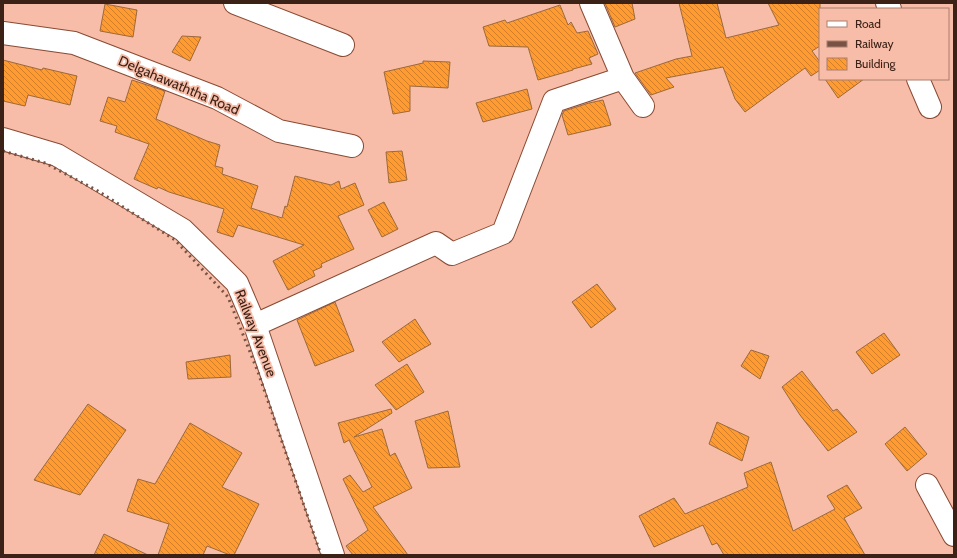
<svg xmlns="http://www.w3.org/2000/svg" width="957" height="558" font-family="Cabin,sans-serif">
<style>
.building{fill:url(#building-back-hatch);stroke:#9d693a}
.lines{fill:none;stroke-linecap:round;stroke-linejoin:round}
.minor-casing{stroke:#894a33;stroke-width:24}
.minor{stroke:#fff;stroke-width:22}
.rail{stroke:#785345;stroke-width:3;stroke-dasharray:2 4;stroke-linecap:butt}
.labels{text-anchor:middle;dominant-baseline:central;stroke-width:3.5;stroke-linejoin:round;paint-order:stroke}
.street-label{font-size:14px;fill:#3c2117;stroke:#f7bda8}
</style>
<defs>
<pattern id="building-back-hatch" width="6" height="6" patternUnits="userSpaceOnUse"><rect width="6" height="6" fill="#ff9b31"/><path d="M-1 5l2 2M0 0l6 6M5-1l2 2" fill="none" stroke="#d07e29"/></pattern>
</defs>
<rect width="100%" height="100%" fill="#f7bda8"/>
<path class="building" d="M605,3H632L635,19L615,27Z
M679,3H717L726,38L779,25L768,3H820V46L812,51L820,62V70L811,76L805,68L745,112L735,99L723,67L666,78L674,87L651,95L635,73L676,59L692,56Z
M105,4L137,10L133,37L100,31Z
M560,5L568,25L571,22L577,33L588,31L598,54L589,58L592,64L573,69V70L538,80L528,47L489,46L483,27L505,20L507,23Z
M182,36L201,37L190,61L172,52Z
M3,60L42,70L43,68L77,76L70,105L28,95L25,106L3,101Z
M423,61L450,62L448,88L410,86V111L393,114L384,72L423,63Z
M825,79H864L838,98Z
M132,80L165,91L156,119L207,141L220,145L215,166L223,168L222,174L258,186L251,208L282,218L285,206L287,207L295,176L331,185L339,181L341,189L355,183L364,205L338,216L354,249L321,264L322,267L313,271L315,276L288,290L273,261L304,245L238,225L233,237L217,232L224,209L169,192L158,187L157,189L134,179L149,144L115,132L117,126L100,121L108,97L125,102Z
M527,89L532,109L483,122L476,103Z
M603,100L611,125L568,135L562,115L564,111L589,103Z
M402,151L407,180L389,183L386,152Z
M384,202L398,229L382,237L368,210Z
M597,284L616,309L591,328L572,302Z
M335,302L354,351L315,366L297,320Z
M415,319L431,344L399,362L382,342Z
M884,333L900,355L872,374L856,352Z
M751,350L769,356L760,379L741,366Z
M230,355L231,377L188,379L186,362Z
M407,364L424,392L396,410L375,385Z
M802,371L833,411L837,409L857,432L828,451L800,415L782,387Z
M88,404L126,430L80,495L34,480Z
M391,409L392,413L354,437L382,429L390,456L395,453L412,488L373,507L408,555H353L346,546L368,530L343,479L350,475L363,492L372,487L349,440L344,443L338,423Z
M448,411L460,467L428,468L415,421Z
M717,422L749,437L742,461L709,444Z
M190,423L242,453L222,487L259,504L234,555H230L207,546L203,555H158L169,524L127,511L138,479L155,484Z
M905,427L927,454L907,471L885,444Z
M771,462L793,531L835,509L827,496L847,485L862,508L844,518L865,555H724L717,543L712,545L703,525L654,547L639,516L674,498L685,514L748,487L744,473Z
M104,534L148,555H94Z"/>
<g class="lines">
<g class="minor-casing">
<path id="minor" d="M235,3L343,45
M591,3L623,78L643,106
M887,3L890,9
M3,33L74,43L217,98L279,131L352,146
M918,79L930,107
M3,139L57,155L183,230L237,283L255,325L333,555
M255,325L436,243L452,254L503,233L554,101L623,78
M927,485L954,535"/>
</g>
<use href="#minor" class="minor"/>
<path class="rail" d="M3,151L45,163L98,191L175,240L228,297L258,372L321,555"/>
</g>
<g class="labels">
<g class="street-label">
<text transform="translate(179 85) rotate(23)">Delgahawaththa Road</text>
<text transform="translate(256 333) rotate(69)">Railway Avenue</text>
</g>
</g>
<rect width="957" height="558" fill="none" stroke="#3c2117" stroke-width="8"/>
<rect x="819" y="8" width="130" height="72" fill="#f7bda8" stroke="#ac7f6e"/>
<rect x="827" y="21" width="20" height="6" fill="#ffffff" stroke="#ac7f6e"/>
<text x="855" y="28" font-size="12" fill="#3c2117">Road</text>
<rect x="827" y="41" width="20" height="6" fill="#785345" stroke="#ac7f6e"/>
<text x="855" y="48" font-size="12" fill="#3c2117">Railway</text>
<rect x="827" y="58" width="20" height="12" fill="url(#building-back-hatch)" stroke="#ac7f6e"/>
<text x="855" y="68" font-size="12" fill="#3c2117">Building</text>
</svg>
